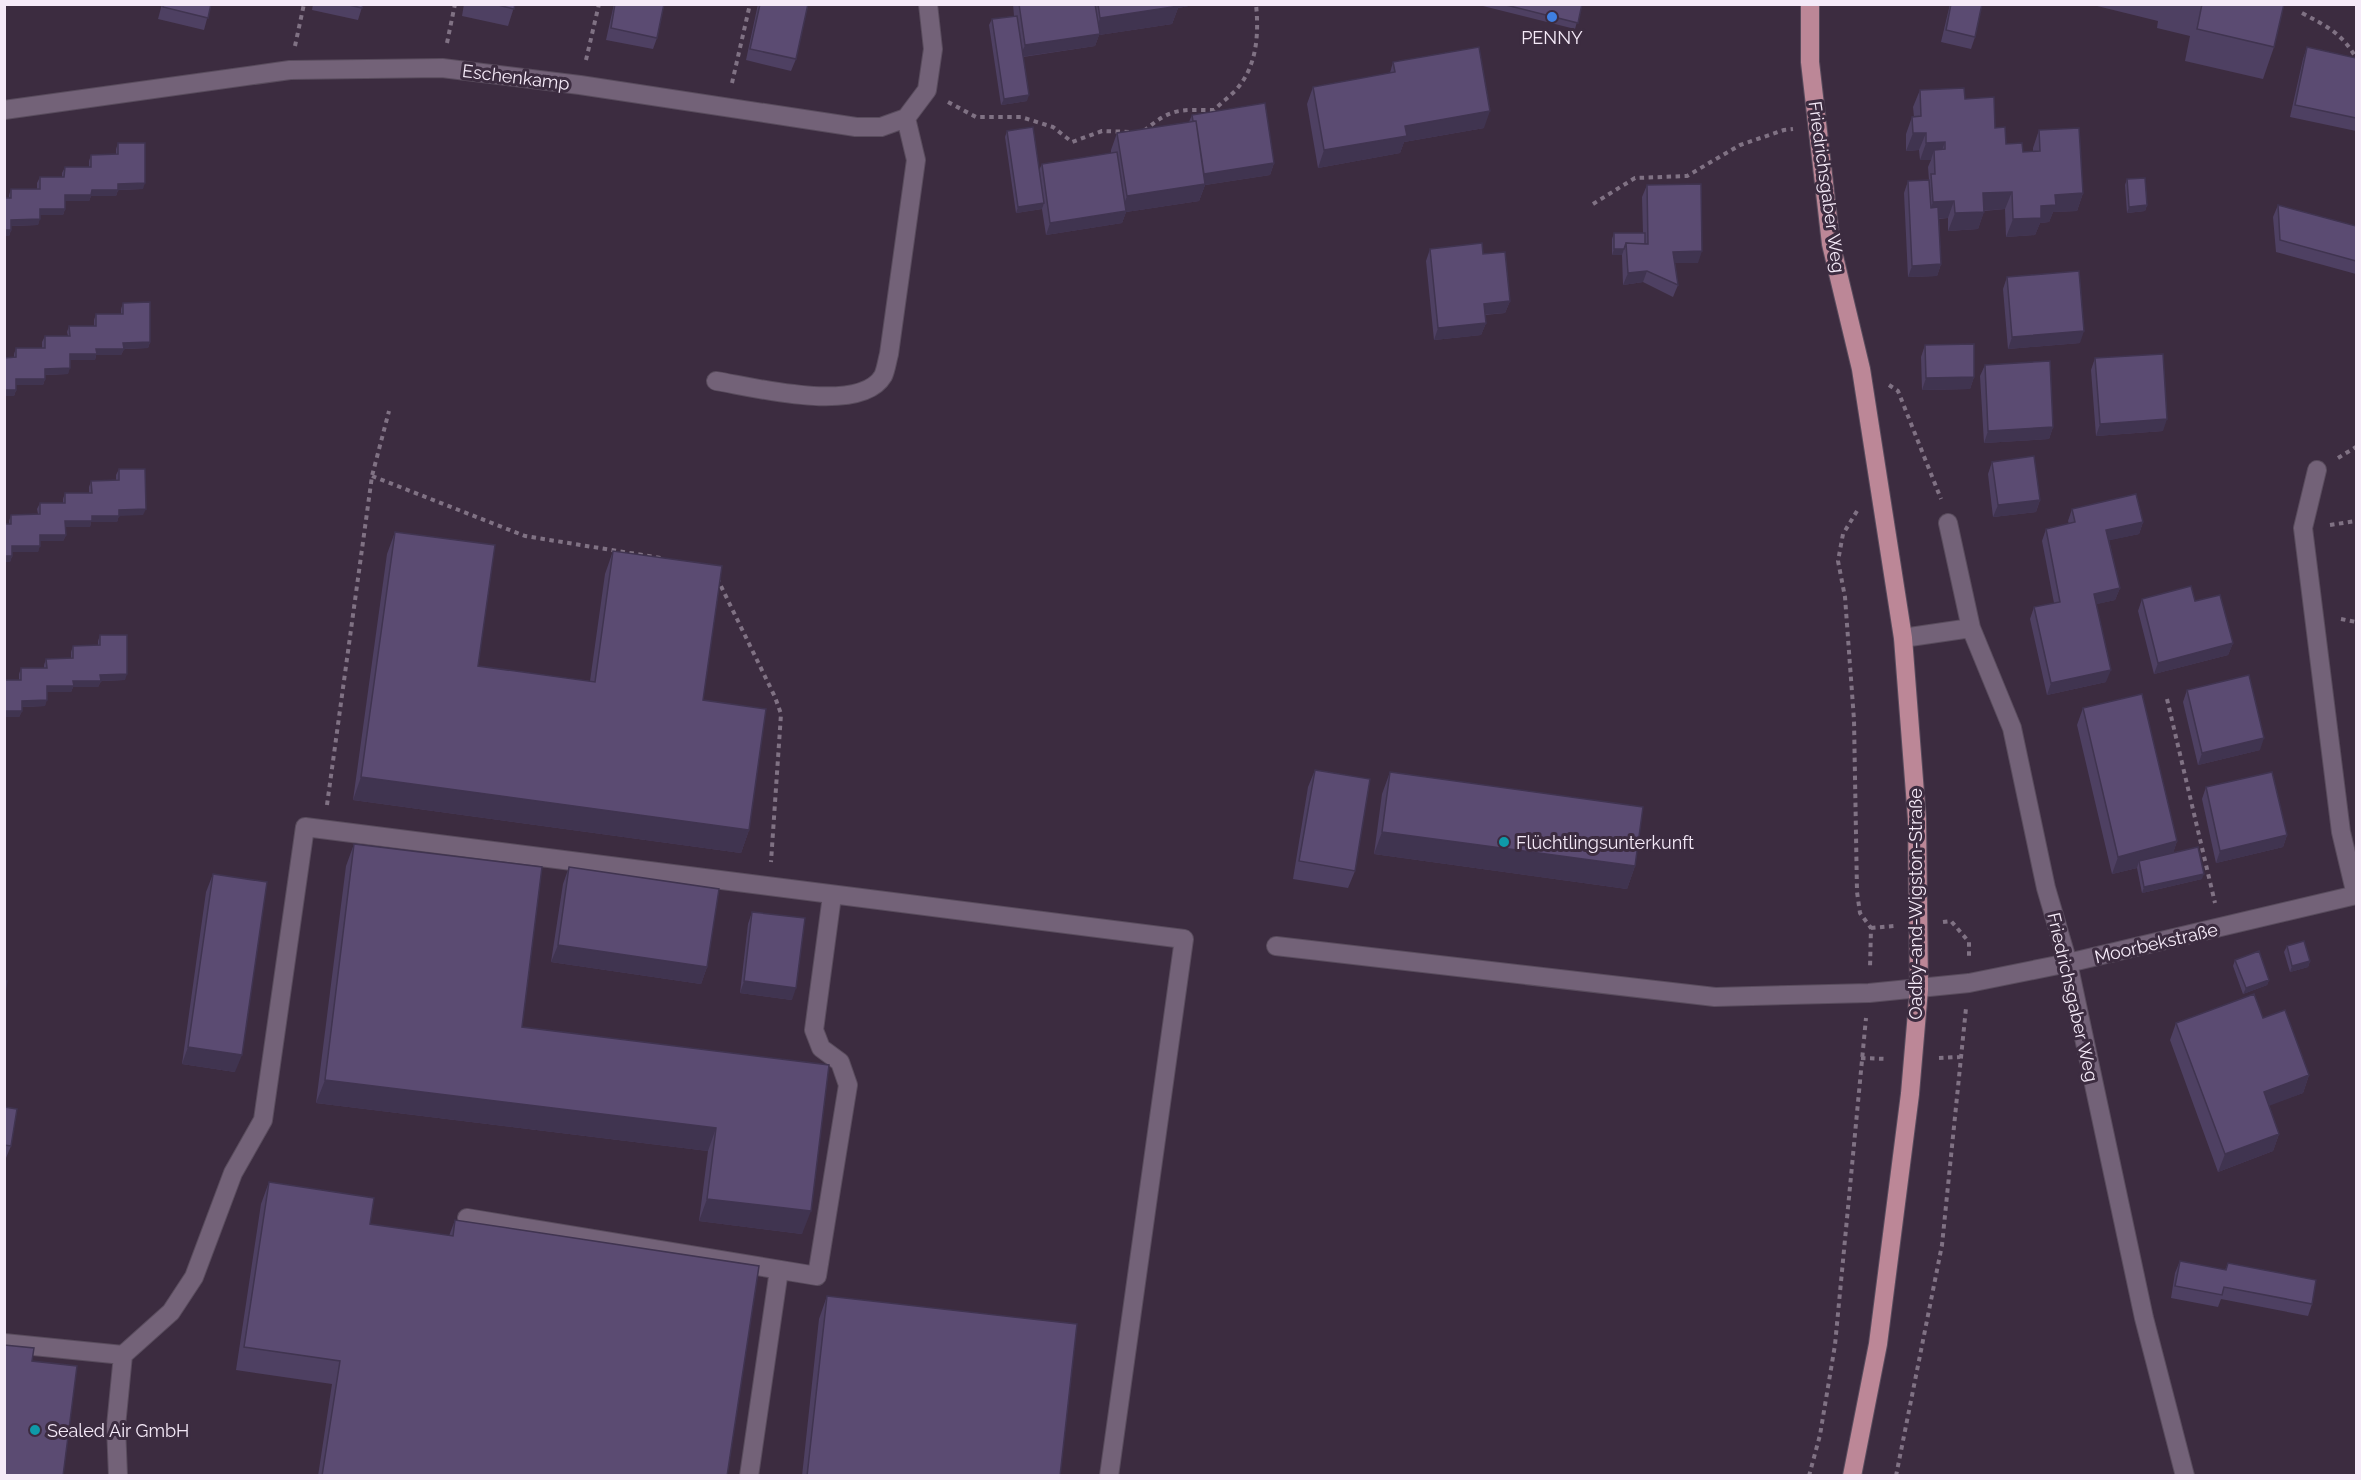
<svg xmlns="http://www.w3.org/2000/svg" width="2361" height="1480" font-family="Raleway,sans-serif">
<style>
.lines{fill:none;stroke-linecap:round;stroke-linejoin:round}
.minor-casing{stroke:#594c5d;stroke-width:20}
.major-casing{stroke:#594c5d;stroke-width:20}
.path{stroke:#807284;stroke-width:4;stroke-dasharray:4.5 4.5;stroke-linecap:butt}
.minor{stroke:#736278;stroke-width:18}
.major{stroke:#bc8797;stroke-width:18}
.wall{fill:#4e4062}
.shaded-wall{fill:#403450}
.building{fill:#5b4b72;stroke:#403450;stroke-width:1.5}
.shop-dot{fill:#3f7fe0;stroke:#3c2c40;stroke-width:2}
.culture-dot{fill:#0f9aa8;stroke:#3c2c40;stroke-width:2}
.labels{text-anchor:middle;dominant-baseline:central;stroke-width:6;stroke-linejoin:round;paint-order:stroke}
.poi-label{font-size:18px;fill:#f5eaf8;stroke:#3c2c40;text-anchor:start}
.street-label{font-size:18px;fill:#f5eaf8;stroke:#3c2c40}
</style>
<rect width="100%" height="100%" fill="#3c2c40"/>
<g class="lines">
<g class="minor-casing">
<path id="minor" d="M4,110L290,70L442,68L580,85L856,127H881L906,118L927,90L933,49L928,4
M716,381C753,387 860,415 883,376C886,370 887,361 889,354L916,160L906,118
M2317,470L2303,528L2341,832L2356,895
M1948,523L1971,628L2012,728L2046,888L2068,963L2144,1318L2185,1476
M1903,638L1971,628
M1276,946L1715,997L1869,993L1969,983L2068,963L2356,895
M467,1218L817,1276L848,1085L840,1062L821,1048L814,1030L832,896
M4,1343L123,1355
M118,1476L116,1426L123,1355L171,1312L194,1277L233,1173L263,1120L305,827L1184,939L1109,1476
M749,1476L779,1270"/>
</g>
<g class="major-casing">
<path id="major" d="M1810,4V62L1831,244L1861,369L1903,638L1917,819L1919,989L1910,1094L1878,1344L1852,1476"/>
</g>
<path class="path" d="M2302,13C2326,26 2342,33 2356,58
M447,43L455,4
M295,46L304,4
M586,60L599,4
M732,83L750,4
M948,102L976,117H1021L1053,127L1072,142L1102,131L1132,132
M1144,131C1172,107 1180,110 1214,110C1221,103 1229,97 1236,90C1257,66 1259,35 1256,4
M1593,204L1635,178L1687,176L1740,145L1784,130L1793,129
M1889,385L1898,391L1941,499
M2338,458L2356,447
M372,476L525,536L661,558
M1857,511L1843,534L1838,561L1845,597L1854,720L1857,892L1860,913L1871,928L1870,968
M2330,525L2356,521
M717,578L775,697L781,714L771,862
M2341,619L2356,622
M2167,699L2215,903
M327,805L372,476L389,411
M1943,922L1951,921L1969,942V956
M1871,928L1894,926
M1861,1058L1887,1059
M1939,1058L1960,1057
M1809,1476L1820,1435L1835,1345L1866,1018
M1896,1476L1942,1245L1966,1008"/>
<use href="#minor" class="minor"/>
<use href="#major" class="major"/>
</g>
<path class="wall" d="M162,4H211L204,30L158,19Z
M313,4H363L358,20L312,10Z
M464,4H515L508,26L462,16Z
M614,4H664L657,38L653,49L606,40Z
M758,4H808L796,59L791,71L746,60Z
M1013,4H1199L1178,8L1172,24L1099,35L1095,46L1023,57L1027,101L1001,105L989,25L992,19L1014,16Z
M1475,4H1582L1575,29Z
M1950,4H1982L1975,37L1971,49L1941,42Z
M2089,4H2284L2274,47L2263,79L2185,61L2190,36L2157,28L2158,21Z
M2307,47L2356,58V131L2290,117L2303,59Z
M1393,62L1484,128L1404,142L1400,153L1318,168L1307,104L1313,87L1390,73Z
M1920,90L1965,99L1995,128L2006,144L2023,152H2033V148L2039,130L2083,193L2077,211L2053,212L2049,222L2040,223L2035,235L2006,237L2005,209L1984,211L1978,229L1948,231V218L1939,219L1941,264L1937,276L1908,277L1904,193L1908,181L1929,180L1928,167L1931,160H1920L1919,150L1906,151V134L1912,117H1914L1913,107Z
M1192,115L1274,163L1270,175L1205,185L1199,201L1126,212L1122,223L1046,235L1042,209L1016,213L1005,137L1007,131L1039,170L1042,164L1111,153V150L1117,133L1189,122Z
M118,143L143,189L118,190L116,196H91L89,201H65V209L63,215H40L38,225L11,226V230L9,236H4V198H9V195L11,189H37V183L40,177H62V173L65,167H89V161L91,155L116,154V149Z
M2127,179L2147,205L2145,211L2127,213L2125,185Z
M1647,185L1698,263H1675L1678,285L1673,297L1643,282L1623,285L1622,255H1612V239L1614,233H1643L1642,197Z
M2278,205L2356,226V274L2276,252L2273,217Z
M1430,249L1483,254L1510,301L1505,313L1485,315L1486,323L1481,335L1434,340L1426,261Z
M2007,277L2080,343L2008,349L2003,289Z
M123,303L150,342L148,348L124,349L121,355H96L95,360H70L68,374L45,375V379L43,385H16V390L14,396H4V358L14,357V354L16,348H42V342L45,336H68L67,332L69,326H94V320L96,314H121V309Z
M1925,345L1974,377L1970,389L1922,390L1921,357Z
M2095,358L2163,431L2096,436L2091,370Z
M1985,365L2053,427L2049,439L1984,443L1980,376Z
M1992,462L2040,500L2036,512L1993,517L1988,474Z
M119,469L143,515H119L117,522H91L90,527H65L66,535L63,541H40L38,552H12V556L10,562L9,521L11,515L38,514L37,509L40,503H63V499L65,493H89V487L91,481L116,480V475Z
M2072,509L2143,522L2139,534L2109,540L2120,588L2115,600L2096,604L2106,682L2047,695L2030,619L2034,607L2054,603L2042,541L2046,529L2069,524L2068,521Z
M395,532L478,666L590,681L605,574L613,551L703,700L749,830L741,853L353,800L387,554Z
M2142,599L2195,601L2233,643L2228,655L2154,674L2138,611Z
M100,635L125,680L101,681L98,687H73L71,692H47L45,706L22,707V711L19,717H4V680H19V674L21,668H44V665L46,659L71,658V652L73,646H98V641Z
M2187,690L2260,750L2198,765L2183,702Z
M2083,708L2177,841L2173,853L2202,879L2142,893L2137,868L2112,874L2077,725Z
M1315,770L1355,871L1348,888L1293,879L1308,787Z
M1390,772L1635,866L1627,889L1374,854L1382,794Z
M2206,787L2287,835L2283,847L2216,863L2202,799Z
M354,844L522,1027L829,1065L802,1234L699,1221L708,1151L316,1103L346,866Z
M569,867L707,967L701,984L551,962L563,884Z
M213,874L235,1072L182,1064L206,892Z
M752,912L792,1000L740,993L748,924Z
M2287,946L2310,961L2308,967L2290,972L2284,952Z
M2235,960L2269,980L2267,985L2243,994L2233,966Z
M2263,1018L2309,1075L2303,1093L2269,1105L2279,1134L2273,1151L2218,1172L2170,1040L2176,1023Z
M4,1107L11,1146L6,1158L4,1157Z
M269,1182L370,1224L449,1236L455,1220L727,1476H318L332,1384L236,1370L261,1204Z
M2180,1261L2225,1270L2228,1263L2312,1304L2308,1316L2221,1299L2218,1307L2171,1298L2175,1273Z
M827,1296L1060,1476H802L819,1319Z"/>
<path class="shaded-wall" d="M1172,4H1199L1178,8L1172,24L1099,35L1095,46L1020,57L1025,45L1094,35L1100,18Z
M1029,95L1027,101L1001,105L1004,99Z
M1490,111L1484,128L1404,142L1400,153L1318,168L1324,150L1405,126Z
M1913,133H1926L1919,150L1906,151Z
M1945,142L1939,159L1934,150L1931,160H1920L1926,143Z
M1274,163L1270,175L1205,185L1199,201L1126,212L1122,223L1046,235L1050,223L1121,212L1127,196L1201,174Z
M145,183L143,189L116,190L118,184Z
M92,190H118L116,196H91L89,201H62L65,195Z
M2012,192L2005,209L1977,211L1983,193Z
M2083,193L2077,211L2053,212L2049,222L2040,223L2035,235L2006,237L2013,219L2055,195Z
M1954,201L1948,218L1926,219L1933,202Z
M1044,203L1042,209L1016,213L1018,207Z
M2147,205L2145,211L2127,213L2129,207Z
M40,209H65L63,215H37Z
M1984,212L1978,229L1948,231L1955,213Z
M40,219L38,225L9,226L11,220Z
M4,230H11L9,236H4Z
M1614,249H1624L1622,255H1612Z
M1702,251L1698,263H1669L1673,252Z
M1941,264L1937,276L1908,277L1912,266Z
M1647,271L1643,282L1623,285L1628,273Z
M1510,301L1505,313L1479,315L1484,304Z
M1486,323L1481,335L1434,340L1438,328Z
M2084,331L2080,343L2008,349L2012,337Z
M150,342L148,348L121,349L123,343Z
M96,349H124L121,355H96L95,360H68L70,354Z
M70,368L68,374L43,375L45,369Z
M1974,377L1970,389L1922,390L1926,378Z
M16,379H45L43,385H14Z
M4,390H16L14,396H4Z
M2167,419L2163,431L2096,436L2100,424Z
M2053,427L2049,439L1984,443L1988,431Z
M2040,500L2036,512L1993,517L1998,505Z
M146,509L143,515L117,516L119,510Z
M92,516H119L117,522H91L90,527H63L65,521Z
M2143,522L2139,534L2102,542L2106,530Z
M40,535H66L63,541H38Z
M12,546H40L38,552H9Z
M4,556H12L10,562H4Z
M2120,588L2115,600L2089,606L2094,594Z
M2233,643L2228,655L2154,674L2158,663Z
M2111,670L2106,682L2047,695L2051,683Z
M127,674L125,680L98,681H101L98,687H73L71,692H45L47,686L100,675Z
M47,700L45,706L20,707L22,701Z
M4,711H22L19,717H4Z
M2264,738L2260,750L2198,765L2202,753Z
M361,777L749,830L741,853L353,800Z
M1382,832L1635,866L1627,889L1374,854Z
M2287,835L2283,847L2216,863L2220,851Z
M2177,841L2171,859L2139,861L2137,868L2112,874L2118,857Z
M2204,874L2202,879L2142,893L2144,887Z
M558,945L707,967L701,984L551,962Z
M2310,961L2308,967L2290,972L2292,966Z
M2269,980L2267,985L2243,994L2246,988Z
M744,981L796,988L792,1000L740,993Z
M188,1047L242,1055L235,1072L182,1064Z
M2309,1075L2303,1093L2258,1110L2264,1092Z
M325,1080L716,1128L708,1151L316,1103Z
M2279,1134L2273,1151L2218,1172L2225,1154Z
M707,1199L811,1211L802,1234L699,1221Z"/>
<path class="building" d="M163,4H211L208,18L163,7Z
M345,4H363L362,8Z
M494,4H515L514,9Z
M615,4H664L657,38L611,28Z
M760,4H808L796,59L750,49Z
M1019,4H1095L1100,34L1025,45Z
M1098,4H1179V6L1100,18Z
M1502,4H1582L1578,23Z
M1951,4H1982L1975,37L1946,30Z
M2202,4H2284L2274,47L2197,29Z
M1017,16L1029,95L1004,99L992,19Z
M1479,47L1490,111L1405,126L1407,136L1324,150L1313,87L1395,72L1393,62Z
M2307,47L2356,58V118L2295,105Z
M1964,88L1965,99L1994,97L1995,128L2005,127L2006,144L2022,143L2023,152L2040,151L2039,130L2079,128L2083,193L2055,195L2056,205L2041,206V218L2013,219L2012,192L1983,193L1984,212L1955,213L1954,201L1933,202L1931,174H1935L1934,150L1945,149V142L1926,143V133H1913L1912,117L1921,116L1920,90Z
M1265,103L1274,163L1204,174L1196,121H1193L1192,115Z
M1196,121L1205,184L1127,196L1117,133Z
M1033,127L1044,203L1018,207L1007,131Z
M118,143H145V183L118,184V190H92L91,195H65V209H40V219L11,220V230H4V198H11V189H40V177H64L65,167H91V155L118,154Z
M1117,152L1126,211L1050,223L1042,164Z
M2145,178L2147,205L2129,207L2127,179Z
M1929,180L1931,208L1938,207L1941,264L1912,266L1908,181Z
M1701,184L1702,251L1673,252L1678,285L1647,271L1628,273L1626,243L1648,244L1647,185Z
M2278,205L2356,226V261L2280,240Z
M1614,233H1645V244L1626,243L1624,249H1614Z
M1482,243L1483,254L1505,252L1510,301L1484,304L1486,323L1438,328L1430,249Z
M2079,271L2084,331L2012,337L2007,277Z
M150,302V342L123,343L124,349H96L97,354H70V368L45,369V379H16V390H4V358L16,357V348H45V336H70L69,326H96V314H123V303Z
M1974,344V377L1926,378L1925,345Z
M2163,354L2167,419L2100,424L2095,358Z
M2050,361L2053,427L1988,431L1985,365Z
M2034,456L2040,500L1998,505L1992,462Z
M119,469H145L146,509L119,510V516H92V521H65L66,535H40V546H12V556H4V524H11V515L40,514V503H65V493H92L91,481L119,480Z
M2136,494L2143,522L2106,530L2120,588L2094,594L2111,670L2051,683L2034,607L2060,602L2046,529L2075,522L2072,509Z
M395,532L495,545L478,666L595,682L613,551L722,566L703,700L766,709L749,830L361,777Z
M2191,586L2195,601L2220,595L2233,643L2158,663L2142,599Z
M100,635H127V674L100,675L101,681H73L74,686H47V700L22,701V711H4V680H21V668H47L46,659L73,658V646L100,645Z
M2249,675L2264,738L2202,753L2187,690Z
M2142,694L2177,841L2118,857L2083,708Z
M1315,770L1370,779L1355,871L1299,861Z
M1390,772L1643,807L1635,866L1382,832Z
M2272,772L2287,835L2220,851L2206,787Z
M354,844L542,867L522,1027L829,1065L811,1211L707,1199L716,1128L325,1080Z
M2198,847L2204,874L2144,887L2139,861Z
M569,867L719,889L707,967L558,945Z
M213,874L267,882L242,1055L188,1047Z
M752,912L805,918L796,988L744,981Z
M2304,941L2310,961L2292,966L2287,946Z
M2259,951L2269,980L2246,988L2235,960Z
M4,981H7L4,998Z
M2254,994L2263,1018L2285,1010L2309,1075L2264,1092L2279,1134L2225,1154L2176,1023Z
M4,1107L17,1109L11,1146L4,1145Z
M269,1182L374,1198L370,1224L453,1236L455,1220L759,1266L727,1476H322L340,1361L244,1347Z
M2180,1261L2226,1270L2228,1263L2316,1280L2312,1304L2224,1287L2222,1295L2175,1286Z
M827,1296L1077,1324L1060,1476H807Z
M4,1345L34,1348L32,1361L77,1366L63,1476H4Z"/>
<circle class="shop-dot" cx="1552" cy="17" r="6"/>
<g class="culture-dot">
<circle cx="1504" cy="842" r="6"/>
<circle cx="35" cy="1430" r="6"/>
</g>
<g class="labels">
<g class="poi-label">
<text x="1552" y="37" text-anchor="middle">PENNY</text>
<text x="1516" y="842">Flüchtlingsunterkunft</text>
<text x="47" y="1430">Sealed Air GmbH</text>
</g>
<g class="street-label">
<text transform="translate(516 77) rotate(7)">Eschenkamp</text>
<text transform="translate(1827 187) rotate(82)">Friedrichsgaber Weg</text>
<text transform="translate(1915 904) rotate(-90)">Oadby-and-Wigston-Straße</text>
<text transform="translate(2156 943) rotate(-13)">Moorbekstraße</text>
<text transform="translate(2073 997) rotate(77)">Friedrichsgaber Weg</text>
</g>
</g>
<rect width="2361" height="1480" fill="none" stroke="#f5eaf8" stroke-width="12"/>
</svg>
